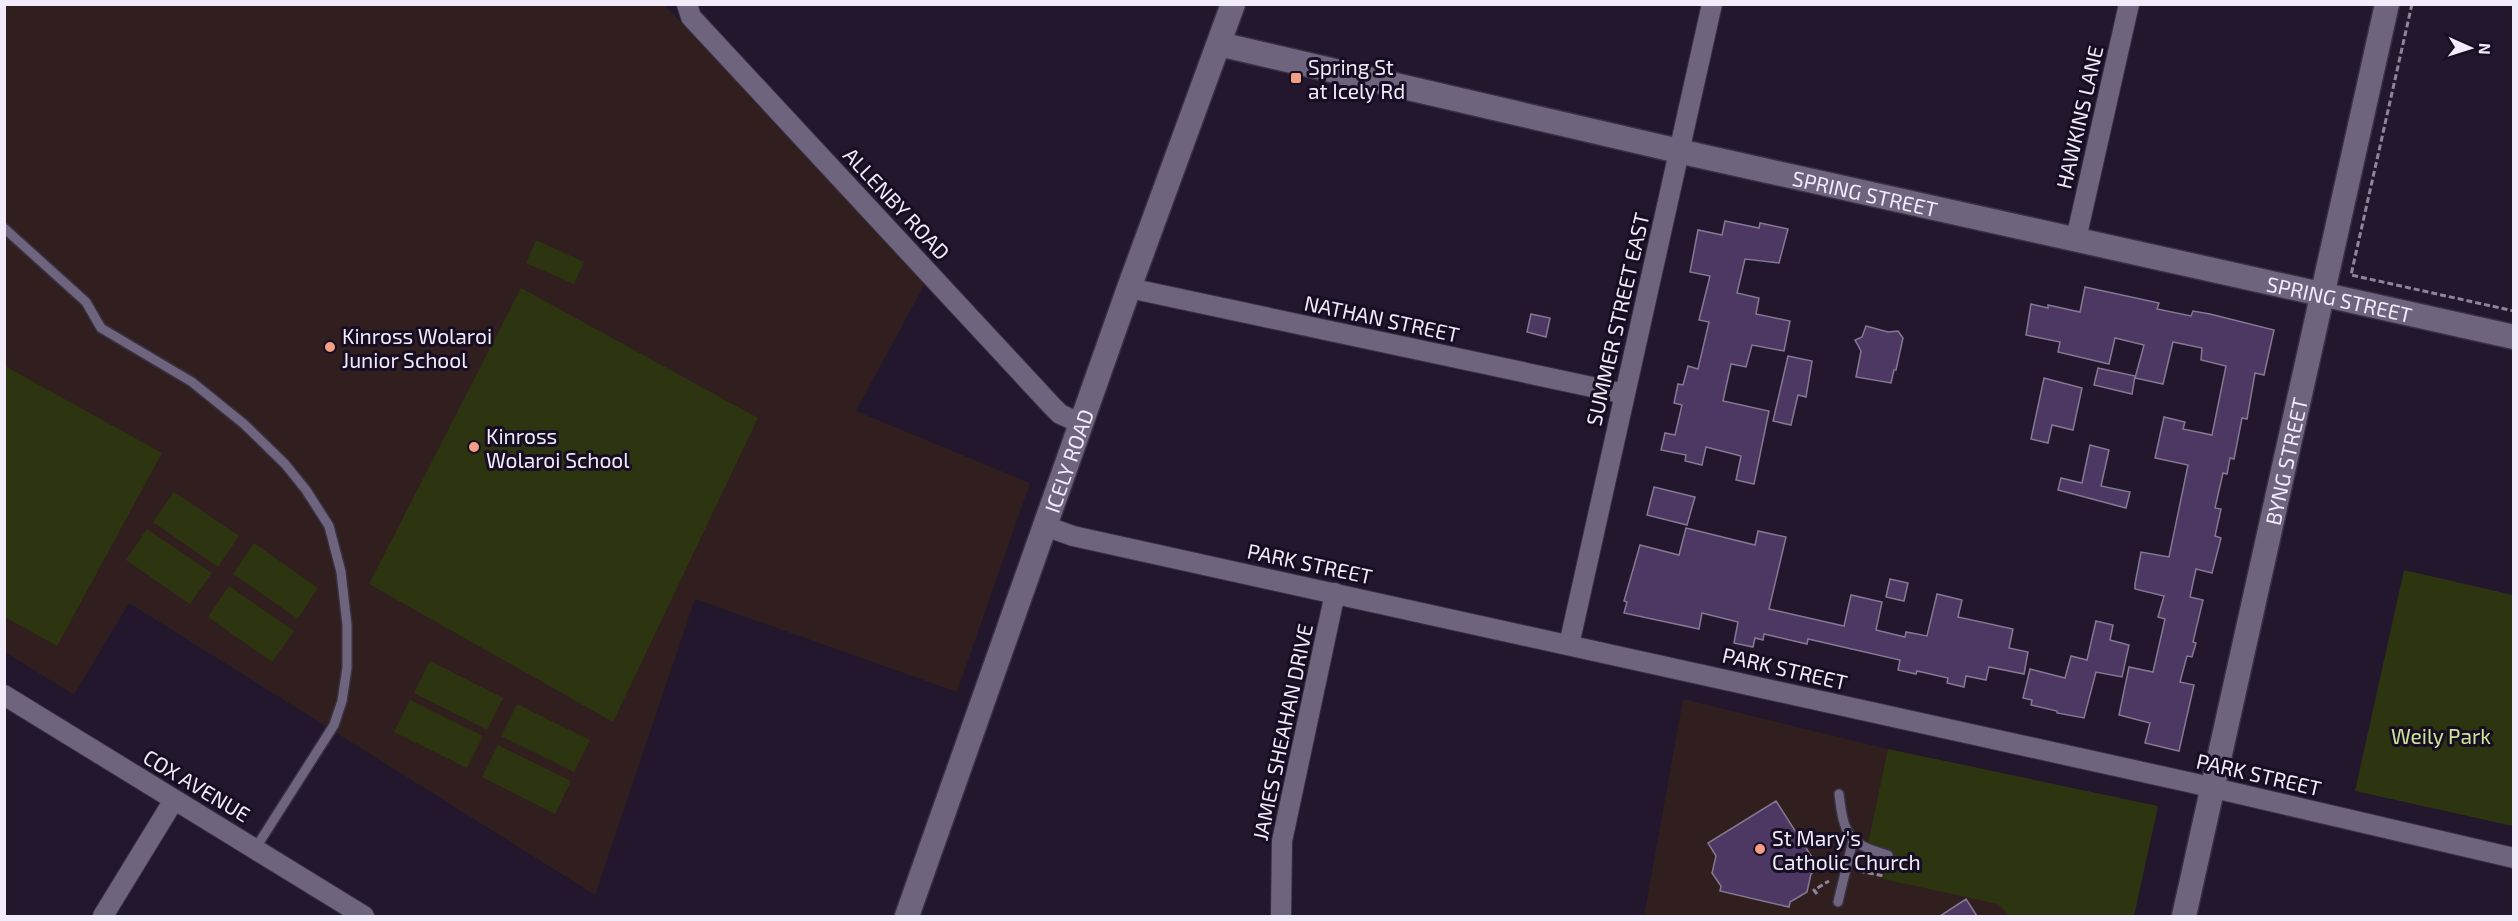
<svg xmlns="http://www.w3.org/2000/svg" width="2518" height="921" font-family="'Exo 2',sans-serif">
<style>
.education{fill:#311e1e}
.green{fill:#2c350f}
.building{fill:#4c3862;stroke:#847893;stroke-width:1.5}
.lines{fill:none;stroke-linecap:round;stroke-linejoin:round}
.service-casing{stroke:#393143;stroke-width:12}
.minor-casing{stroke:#393143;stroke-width:22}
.tertiary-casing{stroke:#393143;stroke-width:27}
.path{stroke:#8e8698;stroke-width:3;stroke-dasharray:6 3;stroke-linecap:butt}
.service{stroke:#6f647e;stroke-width:9}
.minor{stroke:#6f647e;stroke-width:20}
.tertiary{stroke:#6f647e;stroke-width:24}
.poi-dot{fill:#f39f85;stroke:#180e23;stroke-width:2}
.labels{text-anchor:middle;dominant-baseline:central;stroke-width:6;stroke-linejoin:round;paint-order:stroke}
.poi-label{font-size:21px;fill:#f1ebfa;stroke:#180e23;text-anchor:start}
.street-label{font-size:21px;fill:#f1ebfa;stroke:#180e23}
.park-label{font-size:21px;fill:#cee497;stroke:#180e23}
</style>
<rect width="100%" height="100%" fill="#22172d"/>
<path class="education" d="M4,5H664L933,269L856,411L1030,483L957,692L695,599L595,895L129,603L74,695L5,652Z
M1683,699L1888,749L2158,806L2134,916H1644Z"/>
<path class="green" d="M536,240L584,262L574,284L526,263Z
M521,288L758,418L613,722L369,584Z
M5,366L162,453L57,646L5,617Z
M174,492L239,536L218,567L153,522Z
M147,529L212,573L190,604L126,560Z
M254,543L318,588L298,619L233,574Z
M2404,570L2513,595V826L2355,791Z
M229,586L294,631L272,662L208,617Z
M430,661L503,698L487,730L414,693Z
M410,700L483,736L467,768L394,732Z
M517,704L590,740L574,772L501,736Z
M498,745L571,781L555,814L482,777Z
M1888,749L2158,806L2134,916H2010L1998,904L1883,879L1890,851L1868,844Z"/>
<path class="building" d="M1725,221L1759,228L1760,223L1788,229L1779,263L1745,259L1737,293L1759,298L1756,314L1790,321L1784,351L1752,345L1746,367L1731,364L1723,401L1769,411L1754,484L1736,480L1741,456L1706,447L1702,465L1685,461L1686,455L1661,450L1665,433L1675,435L1682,405L1674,403L1678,384L1683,385L1688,366L1698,369L1709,322L1699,320L1710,276L1690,272L1698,230L1722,235Z
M2085,287L2159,303L2157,309L2191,316L2193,311L2210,314L2274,330L2264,375L2255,373L2247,419L2242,418L2234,459L2230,458L2227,474L2223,473L2215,508L2221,509L2215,536L2221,538L2212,573L2196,569L2190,597L2203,600L2193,642L2196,643L2192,657L2187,656L2180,682L2194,685L2179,751L2145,743L2150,723L2119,715L2129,667L2153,672L2165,619L2158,617L2164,596L2135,589V584L2141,552L2169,557L2188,465L2155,458L2164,417L2185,422L2183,429L2212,435L2226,366L2201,360L2202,348L2173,342L2163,384L2135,378L2144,345L2115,338L2109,364L2058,352L2060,342L2026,335L2031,304L2048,308V305L2080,312Z
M1531,314L1550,318L1546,337L1527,332Z
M1866,326L1888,332L1898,331L1903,338L1896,370H1894L1891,383L1856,377L1861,351L1855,340L1862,337Z
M1788,356L1812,361L1806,397L1798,395L1791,425L1773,421Z
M2098,368L2135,376L2132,394L2094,385Z
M2044,378L2082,388L2073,430L2052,425L2048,443L2031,439Z
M2090,445L2109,450L2101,486L2130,492L2126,508L2058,490L2061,478L2082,483Z
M1654,487L1695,497L1687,525L1647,515Z
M1686,528L1755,545L1758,531L1786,537L1769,609L1844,626L1851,595L1882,602L1876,630L1905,637L1906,632L1927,636L1937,594L1962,600L1958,617L2013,629L2009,648L2028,652L2024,674L1989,667L1986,680L1966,676L1964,687L1947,683L1948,678L1917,671L1916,674L1898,670L1900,660L1808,639L1807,644L1764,634L1763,640L1755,638L1753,647L1734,643L1738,622L1702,613L1699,629L1624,613L1627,602L1624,601L1640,545L1679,555Z
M1890,579L1908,583L1904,601L1886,597Z
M2096,621L2113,625L2110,640L2129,645L2122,677L2096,672L2084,718L2057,713V711L2031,705L2032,700L2023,698L2030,669L2065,678L2071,656L2087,660Z
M1776,801L1819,868L1811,874L1807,892L1790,902L1789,907L1720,891L1721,886L1712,873L1716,856L1708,843Z
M1966,899L1977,916H1940Z"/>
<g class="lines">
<g class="service-casing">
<path id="service" d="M4,228L86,302L101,328L192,382L244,424L285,464L306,490L329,526L341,572L347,625V668L342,701L334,725L255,849
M1839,794C1844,835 1848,844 1888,855
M1838,902L1853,840"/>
</g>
<g class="minor-casing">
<path id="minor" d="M687,4L691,17L1052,406L1060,414L1082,424
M2076,239L2129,4
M1129,288L1625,394
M1045,526L1073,536L2188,782L2514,858
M1569,645L1712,4
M4,695L364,916
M103,916L174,800
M1281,916L1282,841L1335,593"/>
</g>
<g class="tertiary-casing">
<g id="tertiary">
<path id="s1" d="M1219,44L1696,155L2514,337"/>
<path id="s2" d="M907,916L1129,288L1233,4"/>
<path id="s3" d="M2184,916L2387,4"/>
</g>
</g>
<path class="path" d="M2412,4L2351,275L2514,311
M1859,871L1884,876
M1817,894L1814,890L1829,881"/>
<use href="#service" class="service"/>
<use href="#minor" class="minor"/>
<use href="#tertiary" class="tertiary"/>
</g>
<g class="poi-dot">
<rect x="1290" y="72" width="12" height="12" rx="3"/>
<circle cx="330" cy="347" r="6"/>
<circle cx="474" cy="447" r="6"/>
<circle cx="1760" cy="849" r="6"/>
</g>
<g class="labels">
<g class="poi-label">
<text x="1308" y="66">Spring St<tspan x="1308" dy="24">at Icely Rd</tspan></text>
<text x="342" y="335">Kinross Wolaroi<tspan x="342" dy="24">Junior School</tspan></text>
<text x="486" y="435">Kinross<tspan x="486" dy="24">Wolaroi School</tspan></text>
<text x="1772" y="837">St Mary's<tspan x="1772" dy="24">Catholic Church</tspan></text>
</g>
<g class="street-label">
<text transform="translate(2079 117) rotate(-77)">HAWKINS LANE</text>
<text stroke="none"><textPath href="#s1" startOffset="663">SPRING STREET</textPath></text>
<text transform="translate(897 203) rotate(47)">ALLENBY ROAD</text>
<text stroke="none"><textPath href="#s1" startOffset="1149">SPRING STREET</textPath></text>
<text transform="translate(1382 318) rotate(12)">NATHAN STREET</text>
<text transform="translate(1617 319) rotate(-77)">SUMMER STREET EAST</text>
<text stroke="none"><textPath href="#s2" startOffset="483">ICELY ROAD</textPath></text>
<text stroke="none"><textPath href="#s3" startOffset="466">BYNG STREET</textPath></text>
<text transform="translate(1310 563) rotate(12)">PARK STREET</text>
<text transform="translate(1785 668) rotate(13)">PARK STREET</text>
<text transform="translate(1282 732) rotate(-78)">JAMES SHEAHAN DRIVE</text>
<text transform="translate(2259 774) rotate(13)">PARK STREET</text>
<text transform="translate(197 785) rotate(31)">COX AVENUE</text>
</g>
<g class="park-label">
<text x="2441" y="735">Weily Park</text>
</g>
</g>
<rect width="2518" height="921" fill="none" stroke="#f1ebfa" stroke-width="12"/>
<g transform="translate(2470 48) rotate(93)" stroke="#180e23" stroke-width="4.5" paint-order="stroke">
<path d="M0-4.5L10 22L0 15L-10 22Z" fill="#f1ebfa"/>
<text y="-9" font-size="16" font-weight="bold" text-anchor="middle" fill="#f1ebfa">N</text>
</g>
</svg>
